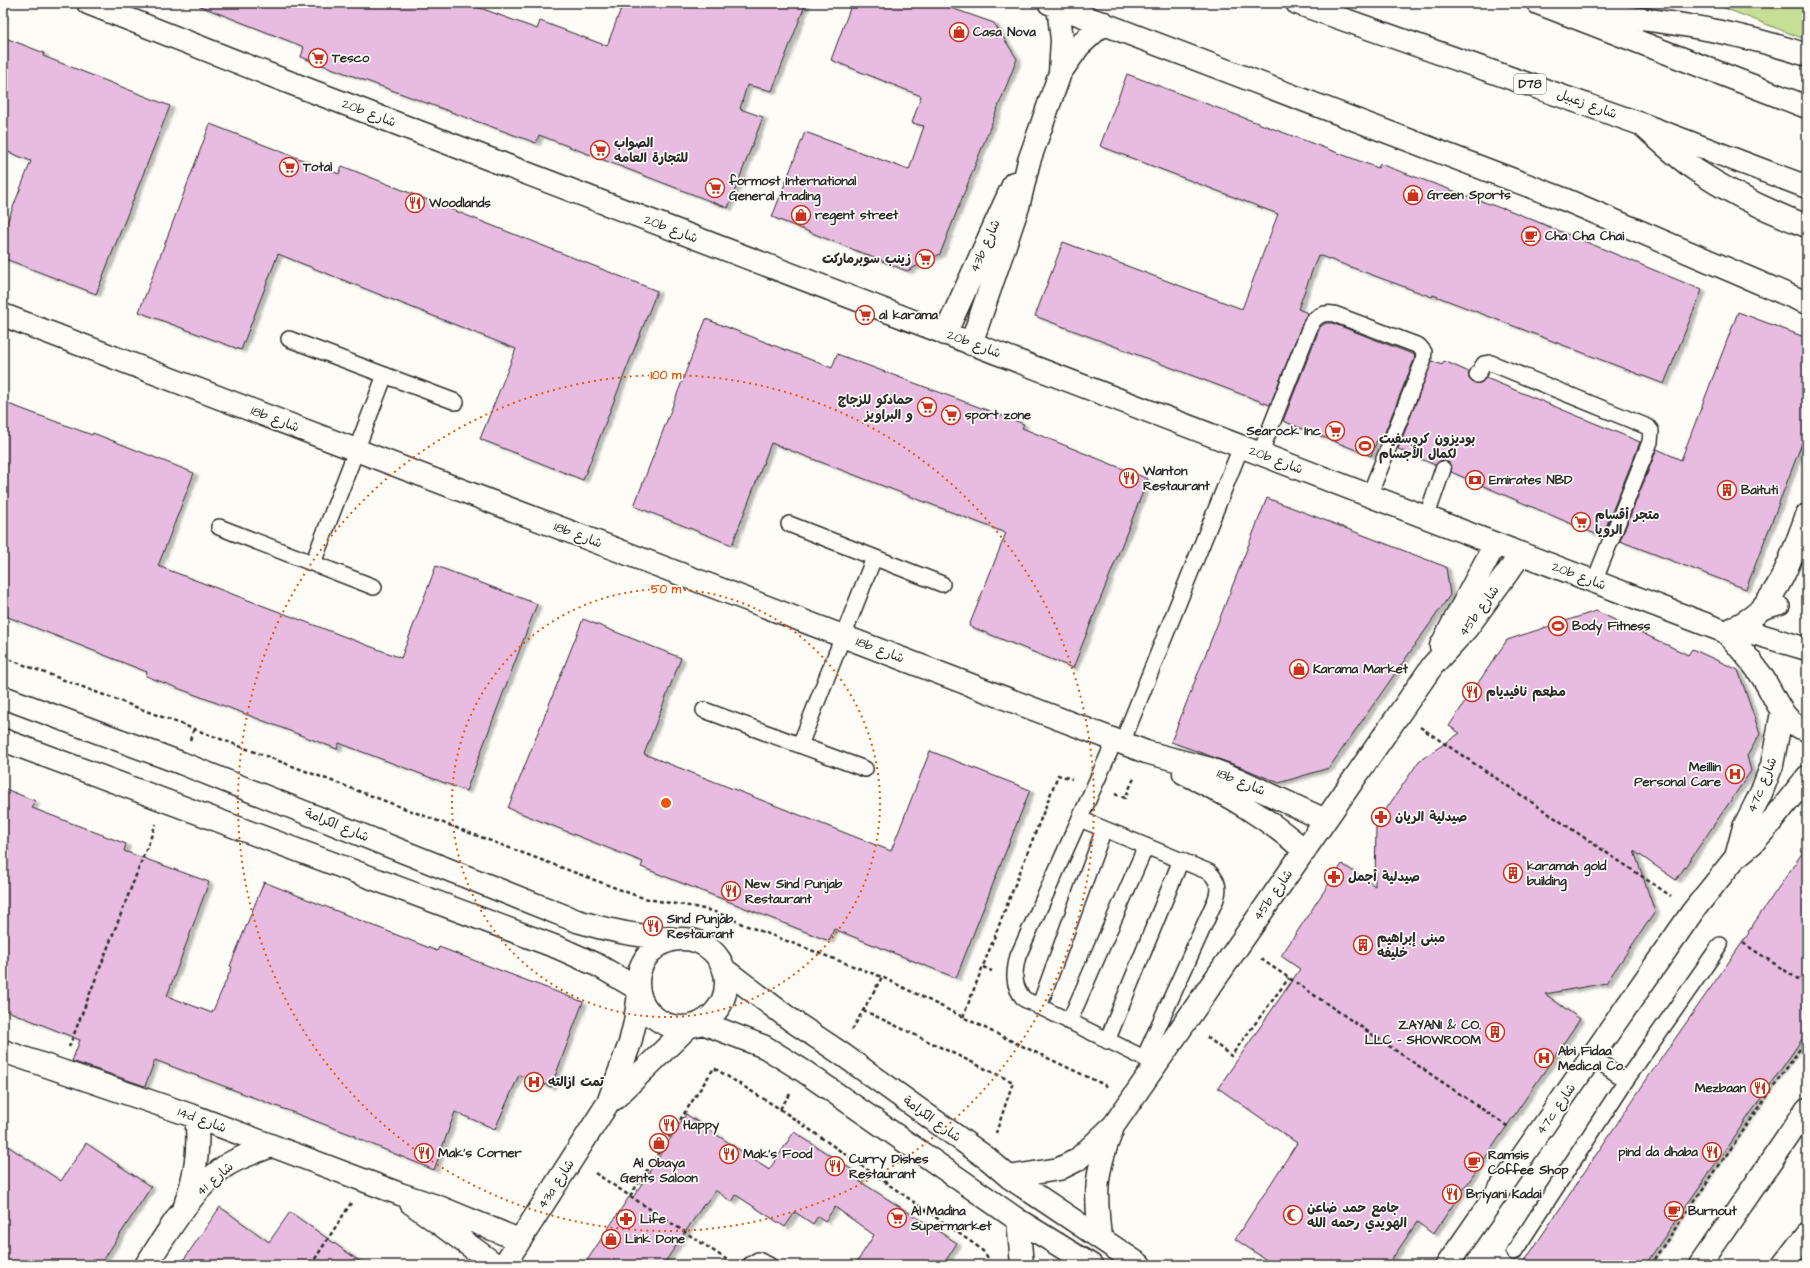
<svg xmlns="http://www.w3.org/2000/svg" width="1810" height="1268" font-family="'Architects Daughter','Playpen Sans Arabic',sans-serif">
<style>
.green{fill:#c5df95;stroke:#788560}
.building{fill:#e8bce1;stroke:#2b2b2b;filter:url(#shadow)}
.lines{fill:none;stroke-linecap:round;stroke-linejoin:round}
.service-casing{stroke:#2b2b2b;stroke-width:18}
.minor-casing{stroke:#2b2b2b;stroke-width:25}
.primary-casing{stroke:#2b2b2b;stroke-width:25}
.trunk-casing{stroke:#2b2b2b;stroke-width:25}
.motorway-casing{stroke:#2b2b2b;stroke-width:25}
.path{stroke:#2b2b2b;stroke-width:2.5;stroke-dasharray:4 3;stroke-linecap:butt}
.service{stroke:#fdfcf7;stroke-width:15}
.minor{stroke:#fdfcf7;stroke-width:22}
.primary{stroke:#fdfcf7;stroke-width:22}
.trunk{stroke:#fdfcf7;stroke-width:22}
.motorway{stroke:#fdfcf7;stroke-width:22}
.ring{fill:none;stroke:#e8590c;stroke-width:2;stroke-dasharray:2 4}
.labels{text-anchor:middle;dominant-baseline:central;stroke-width:3.5;stroke-linejoin:round;paint-order:stroke}
.shield{fill:#fdfcf7;stroke:#6a6a68;stroke-width:1}
.shield-label{font-size:12px;font-weight:bold;fill:#2b2b2b}
.poi-label{font-size:13px;font-weight:bold;fill:#2b2b2b;stroke:#fdfcf7;text-anchor:start}
.street-label{font-size:13px;fill:#2b2b2b;stroke:#fdfcf7}
.centre{fill:#e8590c;stroke:#fdfcf7;stroke-width:2}
.ring-label{font-size:12px;text-anchor:middle;font-weight:bold;fill:#e8590c;stroke:#fdfcf7;stroke-width:3.5;stroke-linejoin:round;paint-order:stroke}
</style>
<defs>
<filter id="shadow"><feDropShadow dx="4.5" dy="2.5" stdDeviation="1" flood-color="#0004"/></filter>
</defs>
<rect width="100%" height="100%" fill="#fdfcf7"/>
<filter id="ink" filterUnits="userSpaceOnUse"><feTurbulence type="fractalNoise" baseFrequency=".025" numOctaves="2"/><feDisplacementMap in="SourceGraphic" scale="8" xChannelSelector="R" yChannelSelector="G"/><feConvolveMatrix kernelMatrix="1 2 1 2 8 2 1 2 1" color-interpolation-filters="sRGB"/></filter>
<g filter="url(#ink)">
<path class="green" d="M1711,3H1807V40Z"/>
<path class="building" d="M195,3H467L537,29L540,21L607,46L623,3H806L772,91L747,85L740,109L763,117L728,208L539,135L536,143L301,57L304,47L195,4Z
M852,3H937L994,23L1017,59L940,254L907,271L772,217L805,132L909,170L924,126L912,123L921,96L831,60Z
M3,37L44,53L43,56L170,106L96,294L3,258V233L31,161L3,150Z
M1127,74L1378,168L1380,164L1503,209L1504,208L1702,290L1664,384L1433,295L1432,297L1318,255L1298,309L1308,313L1304,319L1270,405L1035,316L1063,242L1242,309L1278,214L1100,146Z
M210,124L339,174L342,166L657,291L583,480L480,439L516,349L278,254L241,350L139,312Z
M1738,312L1807,338V430L1746,589L1620,541L1657,449L1681,460Z
M706,319L832,368L837,354L1024,424L1022,428L1148,479L1073,668L969,626L1006,533L771,443L732,545L634,506Z
M1326,323H1332L1415,355L1414,360L1381,442L1377,440L1371,456L1283,421L1320,327Z
M1432,361L1442,365L1444,361L1469,372V379L1473,383H1481L1486,378L1640,442L1602,537L1451,472L1452,467L1446,461L1441,460L1435,465L1398,449Z
M3,402L92,435L93,433L194,473L158,566L401,658L436,566L537,604L466,791L339,743L337,749L146,676L147,672L3,615Z
M1267,498L1446,567L1450,595L1329,768L1279,783L1241,767L1171,742Z
M1596,611L1688,655L1692,649L1738,670L1760,734L1747,756L1751,771L1676,880L1634,851L1655,912L1606,983L1545,994L1580,1019L1433,1234L1417,1222L1388,1265H1274L1235,1239L1297,1143L1218,1088L1300,969L1281,956L1342,864L1375,886L1376,824L1419,761L1460,733L1449,726L1507,640Z
M583,619L681,658L644,754L891,851L930,751L1030,790L956,978L834,929L829,941L641,867L643,862L508,808Z
M3,788L35,801L32,808L126,844L124,851L209,882L167,996L212,1013L232,967L230,966L264,882L437,951L439,947L583,1002L551,1087L519,1075L495,1129L455,1112L434,1170L354,1137L355,1136L155,1060L145,1086L72,1061L80,1040L3,1009Z
M1807,846V1032L1645,1265H1522L1651,1073L1749,933L1748,932Z
M686,1114L769,1170L794,1132L863,1177L859,1181L957,1243L943,1265H855L874,1235L835,1207L825,1221L818,1216L813,1224L795,1212L785,1227L736,1195L732,1202L715,1190L705,1205L704,1204L663,1265H584L629,1197L632,1199Z
M3,1143L61,1181L86,1143L151,1187L100,1265H3Z
M220,1207L269,1242L290,1212L365,1265H180Z"/>
<g class="lines">
<g class="service-casing">
<path id="service" d="M289,339L456,402
M1477,375L1484,364L1491,363L1648,427L1651,431L1650,442L1594,582
M1260,454L1312,322C1318,315 1324,312 1334,314L1419,346L1424,352L1423,362L1369,496
M1426,518L1443,469
M789,524L942,584
M219,527L374,587
M313,563L385,375
M1758,613L1782,606
M704,710L865,769
M1115,740L1018,956C1014,972 1012,985 1024,999L1156,1064
M1122,743L1241,447
M800,745L874,558
M1080,819L1209,872C1218,880 1220,888 1216,899L1144,1058
M1039,1007L1104,829
M1069,1022L1146,846
M1107,1041L1181,860
M1592,1057L1626,1080
M1514,1252L1626,1080L1720,945
M750,1265L758,1260L769,1265"/>
</g>
<g class="minor-casing">
<path id="minor" d="M88,3L283,80L1726,632C1736,627 1748,621 1757,613C1784,587 1794,548 1807,515
M1049,3L1566,200L1807,303
M1058,6L1062,40L1060,73
M3,315L1146,752L1210,769L1237,779L1325,820
M945,334L1014,183
M971,344L1018,207L1029,161L1060,73L1079,46L1104,23
M1441,646L1495,544
M1807,649L1753,633L1726,632C1738,646 1751,660 1761,675C1775,695 1781,723 1807,730
M3,697L181,763L577,921C609,931 641,937 675,939
M3,740L559,948L599,966L638,989
M1184,773C1228,795 1268,818 1305,851
M1736,857L1744,827L1761,793L1772,765L1782,712
M638 983a44 44 0 1 1 88 0a44 44 0 1 1-88 0Z
M725,970L791,1020L839,1052L988,1159L1009,1177L1140,1265
M703,1023L765,1047L805,1072L1018,1220L1091,1265
M3,1051L196,1117L400,1194L439,1207L519,1240
M614,1099L687,1028
M1009,1177L1059,1169L1077,1160L1114,1125L1433,665L1467,628L1521,554
M186,1202C196,1174 200,1147 196,1117
M411,1203L496,1265
M1018,1220L1022,1265
M1100,1237C1095,1192 1095,1172 1112,1130
M146,1265C169,1231 190,1192 224,1167C238,1157 256,1152 272,1146
M504,1265L608,1103L630,1043L635,1022L639,994
M1447,1265L1693,911L1736,857L1753,843L1768,826L1807,777
M1700,1265L1807,1109"/>
</g>
<g class="primary-casing">
<path id="primary" d="M1297,3L1641,124L1807,187
M1538,3L1564,13"/>
</g>
<g class="trunk-casing">
<path id="trunk" d="M1569,13C1652,17 1728,29 1807,55
M1641,124C1659,140 1677,157 1697,171C1732,194 1768,211 1807,226
M1783,1265L1807,1234"/>
</g>
<g class="motorway-casing">
<path id="motorway" d="M1564,13L1807,107"/>
</g>
<path class="path" d="M3,657L637,896C675,907 706,903 742,924L882,977L999,1035L1109,1087
M1420,727L1671,896
M190,740L194,729
M1115,794L1125,798L1135,776
M1743,943L1807,985
M1261,959L1510,1128
M983,967L992,971
M863,1010L1013,1082L996,1133
M963,1017L1058,775L1072,779
M852,1030L882,977
M1207,1037L1231,1056L1289,978
M69,1047L156,824
M780,1109L790,1094
M595,1173L729,1261
M630,1196L714,1068L780,1109L977,1246L985,1253L992,1265
M311,1265L351,1203
M1650,1265L1807,1039"/>
<use href="#service" class="service"/>
<use href="#minor" class="minor"/>
<use href="#primary" class="primary"/>
<use href="#trunk" class="trunk"/>
<use href="#motorway" class="motorway"/>
</g>
</g>
<g class="ring">
<circle cx="666" cy="803" r="214"/>
<circle cx="666" cy="803" r="428"/>
</g>
<defs>
<g id="shop-ring" transform="scale(1)"><circle r="9.5" fill="#fdfcf7" stroke="#c8321e" stroke-width="1.5"/><path d="M-5-2.5h2.3a2.7 3.5 0 0 1 5.4 0H5L5.5 6h-11ZM-1.5-2.5h3a1.5 2.3 0 0 0-3 0Z" fill="#c8321e"/></g>
<g id="supermarket-ring" transform="scale(1)"><circle r="9.5" fill="#fdfcf7" stroke="#c8321e" stroke-width="1.5"/><path d="M-6-5.5h2.5l.6 2H6L4.5 2H-2.5L-4.4-4H-6ZM-1.5 3.2a1.3 1.3 0 1 0 .1 0ZM3 3.2a1.3 1.3 0 1 0 .1 0Z" fill="#c8321e"/></g>
<g id="restaurant-ring" transform="scale(1)"><circle r="9.5" fill="#fdfcf7" stroke="#c8321e" stroke-width="1.5"/><path d="M-5-6h1v4h1v-4h1v4h1v-4h1v5L-1.5 .5V6h-2V.5L-5-1ZM5-6V6H3V1.5H1.5Q1.5-4 5-6Z" fill="#c8321e"/></g>
<g id="cafe-ring" transform="scale(1)"><circle r="9.5" fill="#fdfcf7" stroke="#c8321e" stroke-width="1.5"/><path d="M-5.5-4.5H6V0H3Q3 3.5 0 3.5H-2.5Q-5.5 3.5-5.5 0ZM3-3.2v2h1.7v-2ZM-6 4.5H4V6H-6Z" fill="#c8321e"/></g>
<g id="stadium-ring" transform="scale(1)"><circle r="9.5" fill="#fdfcf7" stroke="#c8321e" stroke-width="1.5"/><path d="M0-5a6.5 5 0 1 0 0 10a6.5 5 0 1 0 0-10ZM-3.5-1.8h7v3.6h-7Z" fill="#c8321e"/></g>
<g id="bank-ring" transform="scale(1)"><circle r="9.5" fill="#fdfcf7" stroke="#c8321e" stroke-width="1.5"/><path d="M-6-4H6V4H-6ZM0-2.3a2.3 2.3 0 1 0 0 4.6a2.3 2.3 0 1 0 0-4.6Z" fill="#c8321e"/></g>
<g id="building-ring" transform="scale(1)"><circle r="9.5" fill="#fdfcf7" stroke="#c8321e" stroke-width="1.5"/><path d="M-4-6H4V6H1V3H-1V6H-4ZM-2.5-4.3h1.7v1.8h-1.7ZM.8-4.3h1.7v1.8H.8ZM-2.5-1h1.7V.8h-1.7ZM.8-1h1.7V.8H.8Z" fill="#c8321e"/></g>
<g id="hospital-ring" transform="scale(1)"><circle r="9.5" fill="#fdfcf7" stroke="#c8321e" stroke-width="1.5"/><path d="M-5-5h3v3.5h4V-5h3V5h-3V1.5h-4V5h-3Z" fill="#c8321e"/></g>
<g id="pharmacy-ring" transform="scale(1)"><circle r="9.5" fill="#fdfcf7" stroke="#c8321e" stroke-width="1.5"/><path d="M-2-6h4v4h4v4h-4v4h-4v-4h-4v-4h4Z" fill="#c8321e"/></g>
<g id="mosque-ring" transform="scale(1)"><circle r="9.5" fill="#fdfcf7" stroke="#c8321e" stroke-width="1.5"/><path d="M3.5-4.9A6 6 0 1 0 3.5 4.9A5 5 0 1 1 3.5-4.9Z" fill="#c8321e"/></g>
</defs>
<g fill-rule="evenodd">
<use href="#shop-ring" x="959" y="32"/>
<use href="#supermarket-ring" x="318" y="58"/>
<use href="#supermarket-ring" x="600" y="150"/>
<use href="#supermarket-ring" x="289" y="167"/>
<use href="#supermarket-ring" x="715" y="188"/>
<use href="#shop-ring" x="1413" y="195"/>
<use href="#restaurant-ring" x="415" y="203"/>
<use href="#shop-ring" x="801" y="215"/>
<use href="#cafe-ring" x="1531" y="236"/>
<use href="#supermarket-ring" x="925" y="259"/>
<use href="#supermarket-ring" x="865" y="315"/>
<use href="#supermarket-ring" x="927" y="407"/>
<use href="#supermarket-ring" x="951" y="415"/>
<use href="#supermarket-ring" x="1335" y="431"/>
<use href="#stadium-ring" x="1365" y="446"/>
<use href="#restaurant-ring" x="1129" y="478"/>
<use href="#bank-ring" x="1475" y="480"/>
<use href="#building-ring" x="1727" y="490"/>
<use href="#supermarket-ring" x="1581" y="522"/>
<use href="#stadium-ring" x="1558" y="626"/>
<use href="#shop-ring" x="1299" y="669"/>
<use href="#restaurant-ring" x="1472" y="692"/>
<use href="#hospital-ring" x="1735" y="774"/>
<use href="#pharmacy-ring" x="1381" y="817"/>
<use href="#building-ring" x="1513" y="873"/>
<use href="#pharmacy-ring" x="1334" y="877"/>
<use href="#restaurant-ring" x="731" y="891"/>
<use href="#restaurant-ring" x="653" y="926"/>
<use href="#building-ring" x="1363" y="945"/>
<use href="#building-ring" x="1495" y="1032"/>
<use href="#hospital-ring" x="1544" y="1058"/>
<use href="#hospital-ring" x="534" y="1082"/>
<use href="#restaurant-ring" x="1760" y="1088"/>
<use href="#restaurant-ring" x="669" y="1125"/>
<use href="#shop-ring" x="659" y="1143"/>
<use href="#restaurant-ring" x="1712" y="1152"/>
<use href="#restaurant-ring" x="424" y="1153"/>
<use href="#restaurant-ring" x="729" y="1154"/>
<use href="#cafe-ring" x="1474" y="1162"/>
<use href="#restaurant-ring" x="835" y="1166"/>
<use href="#restaurant-ring" x="1452" y="1194"/>
<use href="#cafe-ring" x="1674" y="1211"/>
<use href="#mosque-ring" x="1293" y="1215"/>
<use href="#supermarket-ring" x="897" y="1218"/>
<use href="#pharmacy-ring" x="626" y="1219"/>
<use href="#shop-ring" x="611" y="1239"/>
</g>
<g class="labels">
<rect class="shield" x="1514" y="74" width="32" height="20" rx="3"/>
<g class="shield-label">
<text x="1530" y="84">D78</text>
</g>
<g class="poi-label">
<text x="973" y="32">Casa Nova</text>
<text x="332" y="58">Tesco</text>
<text x="614" y="143">الصواب<tspan x="614" dy="15">للتجارة العامه</tspan></text>
<text x="303" y="167">Total</text>
<text x="729" y="181">formost International<tspan x="729" dy="15">General trading</tspan></text>
<text x="1427" y="195">Green Sports</text>
<text x="429" y="203">Woodlands</text>
<text x="815" y="215">regent street</text>
<text x="1545" y="236">Cha Cha Chai</text>
<text x="911" y="259" text-anchor="end">زينب سوبرماركت</text>
<text x="879" y="315">al karama</text>
<text x="913" y="400" text-anchor="end">حمادكو للزجاج<tspan x="913" dy="15">و البراويز</tspan></text>
<text x="965" y="415">sport zone</text>
<text x="1321" y="431" text-anchor="end">Searock Inc</text>
<text x="1379" y="439">بوديزون كروسفيت<tspan x="1379" dy="15">لكمال الأجسام</tspan></text>
<text x="1143" y="471">Wanton<tspan x="1143" dy="15">Restaurant</tspan></text>
<text x="1489" y="480">Emirates NBD</text>
<text x="1741" y="490">Baituti</text>
<text x="1595" y="515">متجر أقسام<tspan x="1595" dy="15">الرويا</tspan></text>
<text x="1572" y="626">Body Fitness</text>
<text x="1313" y="669">Karama Market</text>
<text x="1486" y="692">مطعم نافيديام</text>
<text x="1721" y="767" text-anchor="end">Meillin<tspan x="1721" dy="15">Personal Care</tspan></text>
<text x="1395" y="817">صيدلية الريان</text>
<text x="1527" y="866">karamah gold<tspan x="1527" dy="15">building</tspan></text>
<text x="1348" y="877">صيدلية أجمل</text>
<text x="745" y="884">New Sind Punjab<tspan x="745" dy="15">Restaurant</tspan></text>
<text x="667" y="919">Sind Punjab<tspan x="667" dy="15">Restaurant</tspan></text>
<text x="1377" y="938">مبنى إبراهيم<tspan x="1377" dy="15">خليفه</tspan></text>
<text x="1481" y="1025" text-anchor="end">ZAYANI &amp; CO.<tspan x="1481" dy="15">LLC - SHOWROOM</tspan></text>
<text x="1558" y="1051">Abi Fidaa<tspan x="1558" dy="15">Medical Co.</tspan></text>
<text x="548" y="1082">تمت ازالته</text>
<text x="1746" y="1088" text-anchor="end">Mezbaan</text>
<text x="683" y="1125">Happy</text>
<text x="1698" y="1152" text-anchor="end">pind da dhaba</text>
<text x="438" y="1153">Mak's Corner</text>
<text x="743" y="1154">Mak's Food</text>
<text x="1488" y="1155">Ramsis<tspan x="1488" dy="15">Coffee Shop</tspan></text>
<text x="849" y="1159">Curry Dishes<tspan x="849" dy="15">Restaurant</tspan></text>
<text x="659" y="1163" text-anchor="middle">Al Obaya<tspan x="659" dy="15">Gents Saloon</tspan></text>
<text x="1466" y="1194">Briyani Kadai</text>
<text x="1307" y="1208">جامع حمد ضاعن<tspan x="1307" dy="15">الهويدي رحمه الله</tspan></text>
<text x="911" y="1211">Al Madina<tspan x="911" dy="15">Supermarket</tspan></text>
<text x="1688" y="1211">Burnout</text>
<text x="640" y="1219">Life</text>
<text x="625" y="1239">Link Done</text>
</g>
<g class="street-label">
<text transform="translate(1587 104) rotate(20)">شارع زعبيل</text>
<text transform="translate(369 113) rotate(21)">20b شارع</text>
<text transform="translate(671 229) rotate(21)">20b شارع</text>
<text transform="translate(985 246) rotate(-66)">43b شارع</text>
<text transform="translate(974 344) rotate(21)">20b شارع</text>
<text transform="translate(275 419) rotate(21)">18b شارع</text>
<text transform="translate(1276 460) rotate(21)">20b شارع</text>
<text transform="translate(578 535) rotate(21)">18b شارع</text>
<text transform="translate(1579 576) rotate(21)">20b شارع</text>
<text transform="translate(1479 611) rotate(-54)">45b شارع</text>
<text transform="translate(880 650) rotate(21)">18b شارع</text>
<text transform="translate(1241 782) rotate(22)">18b شارع</text>
<text transform="translate(1762 785) rotate(-68)">47c شارع</text>
<text transform="translate(337 825) rotate(22)">شارع الكرامة</text>
<text transform="translate(1273 895) rotate(-55)">45b شارع</text>
<text transform="translate(1556 1109) rotate(-55)">47c شارع</text>
<text transform="translate(932 1119) rotate(36)">شارع الكرامة</text>
<text transform="translate(202 1120) rotate(20)">14d شارع</text>
<text transform="translate(215 1179) rotate(-41)">شارع 41</text>
<text transform="translate(556 1184) rotate(-57)">43a شارع</text>
</g>
</g>
<circle cx="666" cy="803" r="6" class="centre"/>
<g class="ring-label">
<text x="666" y="379">100 m</text>
<text x="666" y="593">50 m</text>
</g>
<rect width="1810" height="1268" fill="none" stroke="#fdfcf7" stroke-width="16"/>
<rect x="8" y="8" width="1794" height="1252" fill="none" stroke="#2b2b2b" stroke-width="1.5" filter="url(#ink)"/>
</svg>
